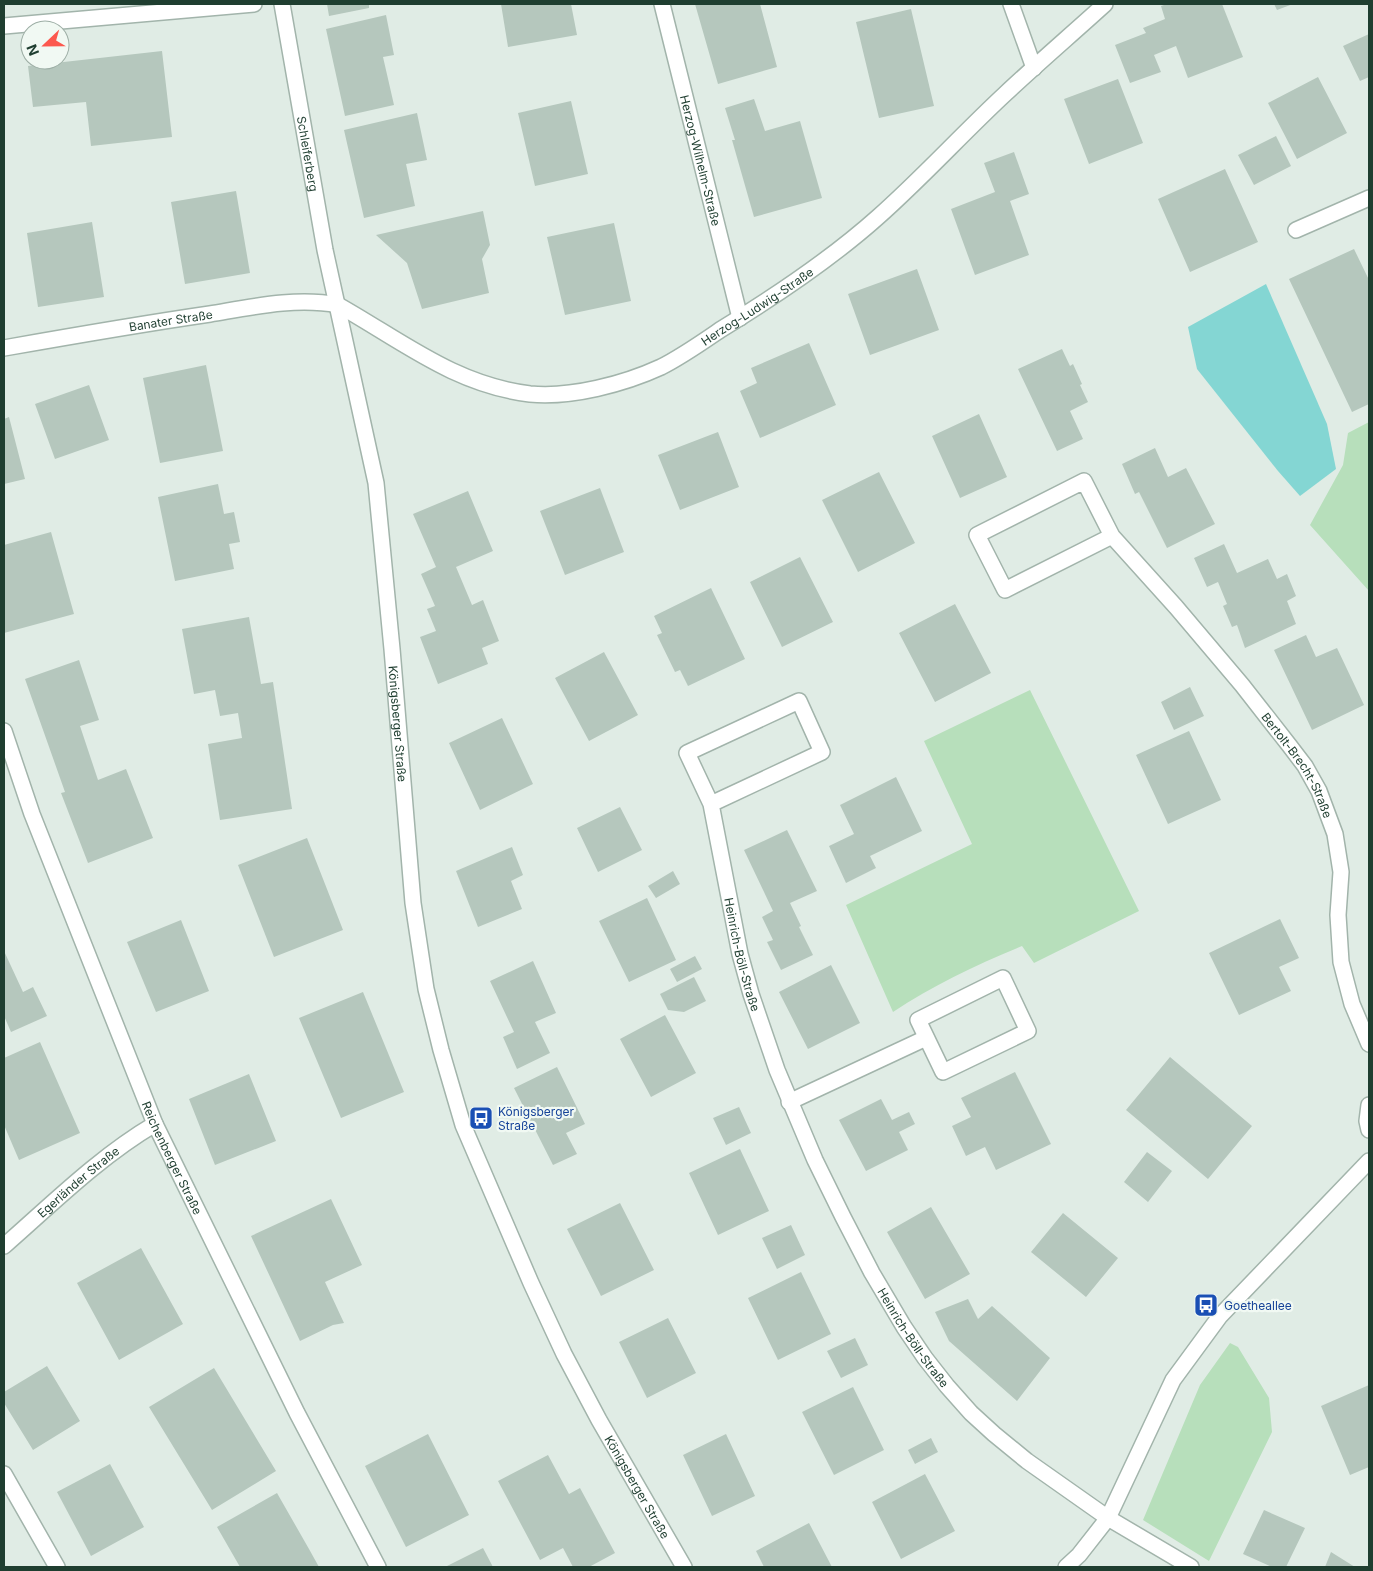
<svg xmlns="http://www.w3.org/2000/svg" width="1373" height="1571" font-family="Inter,sans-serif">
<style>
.green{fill:#b7dfbb}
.water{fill:#84d6d3}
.building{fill:#b5c7bd}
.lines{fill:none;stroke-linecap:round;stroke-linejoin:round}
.minor-casing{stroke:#a2b4ab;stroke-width:18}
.minor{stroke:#fff;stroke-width:15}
.labels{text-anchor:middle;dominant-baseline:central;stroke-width:4.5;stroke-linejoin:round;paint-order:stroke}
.street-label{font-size:12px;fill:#1f3e30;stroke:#f1f9f3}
.transit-label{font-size:12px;fill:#164399;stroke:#f1f9f3;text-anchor:start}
</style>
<rect width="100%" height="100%" fill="#e0ece5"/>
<path class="green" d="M1369,422V591L1310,525L1343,465L1348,433Z
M1030,690L1139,911L1034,963L1022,946C978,964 933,985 893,1012L846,905L972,844L924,741Z
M1230,1343L1238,1347L1269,1398L1272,1432L1209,1561L1143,1520L1200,1385Z"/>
<path class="water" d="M1266,284L1327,424L1336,469L1300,496L1278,471L1197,369L1188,327Z"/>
<path class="building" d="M327,4H369V8L329,16Z
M501,4H571L577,35L508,47Z
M695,4H760L777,67L718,84Z
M1167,4H1222L1243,57L1188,78L1176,46L1154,55L1161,72L1130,83L1115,45L1146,33L1143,28L1165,19L1161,6Z
M1274,4H1293L1277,10Z
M911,9L934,106L879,118L856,22Z
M386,15L394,55L383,57L394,105L345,116L326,29Z
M1369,34V77L1360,81L1343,46Z
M162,51L172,137L91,146L86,102L33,107L28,66Z
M1318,77L1347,133L1297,159L1268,103Z
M1118,79L1143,143L1089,164L1064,99Z
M754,99L765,131L800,121L822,198L754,217L732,140H735L725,108Z
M571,101L588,174L535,186L518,113Z
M417,113L427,160L406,164L415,206L364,218L344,130Z
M1276,136L1291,166L1254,185L1238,155Z
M1014,152L1029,194L1010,201L1029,255L975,275L951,209L995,192L984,163Z
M1225,169L1258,242L1190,272L1158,199Z
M236,191L250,273L185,284L171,202Z
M483,211L490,245L482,259L489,293L422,309L407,263L376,235Z
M92,222L104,297L38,307L27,233Z
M614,223L631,301L565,315L547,237Z
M1354,249L1369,280V404L1352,412L1289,279Z
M917,269L939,330L870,355L848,294Z
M809,343L836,405L760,438L740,391L757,383L751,368Z
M1062,349L1070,366L1073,364L1082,384L1080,385L1088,402L1070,411L1083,439L1057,451L1018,369Z
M206,365L223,451L160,463L143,378Z
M89,385L109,440L55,459L35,404Z
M979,414L1007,477L960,498L932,436Z
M9,417L25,479L4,484V419Z
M718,432L739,487L680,510L658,455Z
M1155,448L1168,477L1186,468L1215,524L1167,548L1139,492L1135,494L1122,464Z
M879,472L915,543L858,572L822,500Z
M218,484L224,514L234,512L240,542L229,544L234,569L175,581L158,497Z
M600,488L624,552L565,575L540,511Z
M468,491L493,551L456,567L472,605L483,600L499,641L482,648L488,664L438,684L420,637L436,631L427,609L435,606L421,574L436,567L413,514Z
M51,532L74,614L4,633V545Z
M1224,544L1237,573L1268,559L1277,579L1287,574L1296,596L1287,601L1296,624L1245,648L1237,625L1232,627L1223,606L1227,604L1218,582L1207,587L1194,558Z
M800,557L833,622L782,647L750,582Z
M711,588L745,659L688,686L680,670L675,672L657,635L662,633L654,616Z
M955,604L991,673L935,702L899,633Z
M249,617L261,684L273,682L292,809L220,820L208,744L242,738L238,713L220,716L215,690L194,694L182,629Z
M1306,635L1316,657L1337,648L1364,705L1312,730L1274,650Z
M604,652L638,715L589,741L555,678Z
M79,660L99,720L80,726L98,780L126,769L153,838L88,863L61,793L65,792L25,679Z
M1190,687L1204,716L1174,730L1161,702Z
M502,718L533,784L480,810L449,743Z
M1189,731L1221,800L1168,824L1136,755Z
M896,777L922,831L870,856L876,868L846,883L829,846L854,834L840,805Z
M620,807L642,850L598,872L577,828Z
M787,830L817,891L790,903L801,926L799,927L813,955L781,970L767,942L773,940L762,917L773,911L744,850Z
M307,838L343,930L274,957L238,865Z
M512,847L523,875L511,881L522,909L478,927L456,871Z
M673,871L680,884L656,898L648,886Z
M647,898L676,960L629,982L599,921Z
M1280,919L1299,958L1279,967L1291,991L1239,1015L1209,953Z
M181,920L209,991L156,1012L127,942Z
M4,951L23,992L33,987L47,1016L11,1032L4,1016Z
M695,956L702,969L677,982L670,969Z
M533,961L556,1013L535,1022L550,1053L517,1069L503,1037L514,1032L490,981Z
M831,965L860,1023L808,1049L779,992Z
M694,977L706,1001L684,1012L668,1010L660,994Z
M363,992L404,1092L341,1118L299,1018Z
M665,1015L696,1073L651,1097L620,1039Z
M40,1042L80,1133L19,1160L4,1125V1058Z
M1170,1057L1252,1126L1208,1179L1126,1110Z
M557,1067L585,1124L566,1133L577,1154L553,1165L514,1088Z
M1015,1072L1051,1144L996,1170L985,1147L966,1156L952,1126L971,1117L961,1098Z
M249,1074L276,1141L215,1165L189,1099Z
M881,1099L892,1120L909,1112L915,1124L899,1132L908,1150L866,1171L839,1120Z
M739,1107L751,1133L726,1145L713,1118Z
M740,1149L769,1211L718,1235L689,1173Z
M1147,1152L1172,1171L1148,1202L1124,1182Z
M331,1199L362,1265L325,1282L344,1323L333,1325L300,1341L251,1236Z
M620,1203L654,1270L601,1296L567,1229Z
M931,1207L970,1274L925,1299L887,1232Z
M1063,1213L1118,1258L1086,1297L1031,1252Z
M791,1225L805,1255L777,1269L762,1238Z
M141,1248L183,1324L119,1360L77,1283Z
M801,1272L831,1334L778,1360L748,1298Z
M968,1299L978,1319L992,1306L1050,1358L1017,1401L949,1341L935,1312Z
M668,1318L696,1373L647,1398L619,1342Z
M855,1338L868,1365L841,1378L827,1351Z
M47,1366L80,1421L33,1450L4,1403V1392Z
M214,1368L276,1471L212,1510L149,1407Z
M1369,1385V1467L1350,1475L1321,1406Z
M853,1387L884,1450L834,1475L802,1412Z
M428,1434L469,1515L406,1547L365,1466Z
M726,1434L755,1496L712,1516L683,1455Z
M931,1438L938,1452L915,1464L908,1450Z
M548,1455L569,1494L580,1488L615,1553L589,1567H573L563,1548L540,1560L498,1481Z
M110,1464L144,1527L91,1556L57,1492Z
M925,1474L955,1531L901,1559L872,1502Z
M277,1493L309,1549L319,1567H240L217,1527Z
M1264,1510L1305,1528L1286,1567H1272L1243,1554Z
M809,1523L832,1567H764L756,1551Z
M483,1548L493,1567H445Z
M1331,1552L1355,1567H1325Z"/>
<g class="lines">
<g class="minor-casing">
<g id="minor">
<path id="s1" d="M282,4L325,250L376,483L392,649L413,903L426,989L441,1050L463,1125L531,1283L564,1354L599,1420L684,1567"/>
<path id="s2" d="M662,4L740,318"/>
<path d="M1011,4L1034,68"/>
<path d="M4,26L254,4"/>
<path d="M1296,230L1369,198"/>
<path id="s3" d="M4,348C72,336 141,324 210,314C252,307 296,297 338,305C402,341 455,385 530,394C571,398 624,384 661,367C681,357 701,343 720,330C774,297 831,259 878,217C922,178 962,134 1005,94C1038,63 1072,34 1105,4"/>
<path id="s4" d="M1112,536L1005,590L977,535L1084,481L1112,536L1176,607L1242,685L1289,745L1305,766L1319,791L1335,834L1341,872L1338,915L1341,962L1352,1004L1369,1044"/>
<path id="s5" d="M4,731L32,814L155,1124L297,1413L378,1567"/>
<path id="s6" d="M711,804L822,752L799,701L687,753L711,804L740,954L751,994L777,1070L815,1160L843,1217L872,1273L904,1327L925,1358L947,1386L971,1413L994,1434L1027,1461L1108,1518L1191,1567"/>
<path d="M1003,978L1028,1031L943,1072L918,1020Z"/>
<path d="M789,1102L926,1038"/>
<path d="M1369,1105L1367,1121L1369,1130"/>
<path id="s7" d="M4,1246C52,1204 99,1157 155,1124"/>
<path d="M4,1474L57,1567"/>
<path d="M1066,1567L1079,1555L1108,1518L1173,1380L1220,1316L1369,1161"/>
</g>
</g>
<use href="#minor" class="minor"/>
</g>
<defs>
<g id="bus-square" transform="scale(1.25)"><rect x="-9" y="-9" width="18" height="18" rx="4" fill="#1a4fb4" stroke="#f1f9f3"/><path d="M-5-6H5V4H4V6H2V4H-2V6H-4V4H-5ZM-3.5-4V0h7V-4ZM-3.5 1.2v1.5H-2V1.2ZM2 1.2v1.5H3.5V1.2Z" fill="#fff"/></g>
</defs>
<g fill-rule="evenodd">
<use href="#bus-square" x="481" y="1118"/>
<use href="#bus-square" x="1206" y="1305"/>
</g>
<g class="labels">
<g class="street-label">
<text stroke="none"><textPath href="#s1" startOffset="152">Schleiferberg</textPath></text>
<text stroke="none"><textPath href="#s2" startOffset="161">Herzog-Wilhelm-Straße</textPath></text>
<text stroke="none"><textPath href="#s3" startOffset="800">Herzog-Ludwig-Straße</textPath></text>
<text stroke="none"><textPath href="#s3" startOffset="169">Banater Straße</textPath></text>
<text stroke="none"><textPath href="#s1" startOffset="730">Königsberger Straße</textPath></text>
<text stroke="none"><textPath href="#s4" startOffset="659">Bertolt-Brecht-Straße</textPath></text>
<text stroke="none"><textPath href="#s6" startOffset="512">Heinrich-Böll-Straße</textPath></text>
<text stroke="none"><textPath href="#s5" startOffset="459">Reichenberger Straße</textPath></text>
<text stroke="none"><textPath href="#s7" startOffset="98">Egerländer Straße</textPath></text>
<text stroke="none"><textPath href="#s6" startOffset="934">Heinrich-Böll-Straße</textPath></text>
<text stroke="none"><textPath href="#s1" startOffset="1540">Königsberger Straße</textPath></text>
</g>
<g class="transit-label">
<text x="498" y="1111">Königsberger<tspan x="498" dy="14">Straße</tspan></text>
<text x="1224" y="1305">Goetheallee</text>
</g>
</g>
<rect width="1373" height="1571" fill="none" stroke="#1f3e30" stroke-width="10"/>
<g transform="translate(45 45) rotate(248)"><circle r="24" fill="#f1f9f3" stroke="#9daea5"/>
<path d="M0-4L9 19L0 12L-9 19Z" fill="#fc584e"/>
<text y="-8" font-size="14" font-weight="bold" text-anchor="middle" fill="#1f3e30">N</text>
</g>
</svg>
